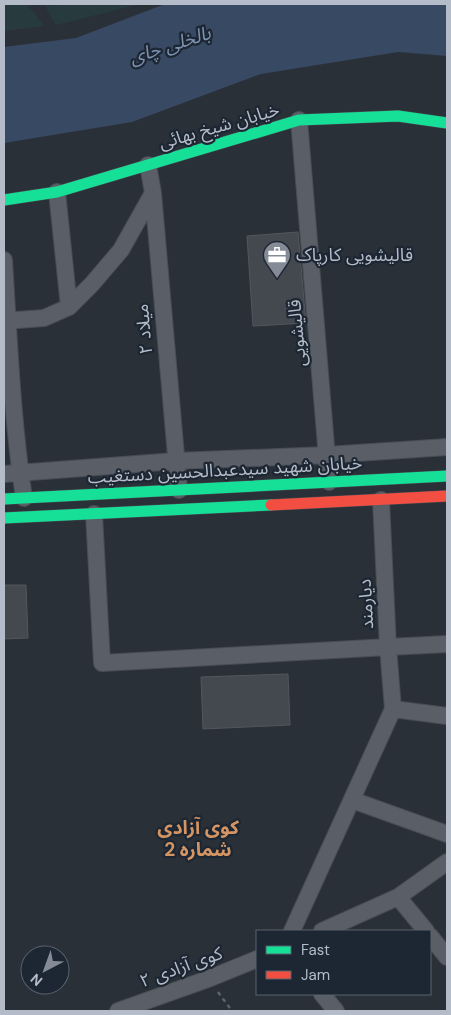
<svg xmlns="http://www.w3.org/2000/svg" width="451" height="1015" font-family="'DM Sans','Noto Sans Arabic',sans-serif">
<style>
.green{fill:#273a3e}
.water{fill:#384963}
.building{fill:#444950;stroke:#52575f}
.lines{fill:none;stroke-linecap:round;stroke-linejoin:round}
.street-casing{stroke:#484c53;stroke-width:18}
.fast-casing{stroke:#484c53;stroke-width:12}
.jam-casing{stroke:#484c53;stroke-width:12}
.path{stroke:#5d636a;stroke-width:2.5;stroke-dasharray:4 4;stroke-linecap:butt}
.street{stroke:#5a5e66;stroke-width:16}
.fast{stroke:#16e098;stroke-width:11}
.jam{stroke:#f24e42;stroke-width:11}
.labels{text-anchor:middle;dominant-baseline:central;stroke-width:4.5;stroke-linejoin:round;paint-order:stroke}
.street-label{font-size:18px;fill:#b4bcc9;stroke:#1d2633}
.poi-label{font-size:18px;fill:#b4bcc9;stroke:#1d2633;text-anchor:start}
.water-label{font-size:19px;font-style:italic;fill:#7c92b1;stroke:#1d2633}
.neighbourhood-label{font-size:19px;font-weight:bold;fill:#d59563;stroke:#1d2633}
</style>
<rect width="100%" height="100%" fill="#2a3038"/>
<path class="green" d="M4,4H27L44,26L4,31Z
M44,4L54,6L66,4H140L56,25Z"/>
<path class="water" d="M165,4H447V56L398,52L261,74L132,122L4,143V47L76,38Z"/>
<path class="building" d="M298,232L306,323L253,326L247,236Z
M4,585H26L28,638L4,639Z
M288,674L290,725L203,729L201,677Z"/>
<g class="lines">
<g class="street-casing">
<path id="street" d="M299,120L329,482
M148,165L153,193L179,490
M57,192L69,307
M4,260C9,339 12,419 24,498
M4,321L44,318L69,307L92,284L121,250L153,193
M4,474L176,461L327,455L447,447
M381,500L388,647L447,644
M94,514L102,663L388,647L393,709L447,716
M352,800L447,834
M398,897L426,931
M292,931L393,709
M322,931L398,897L447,862
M430,936L447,957
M322,994L336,1011
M118,1011L208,979L257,959"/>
</g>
<g class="fast-casing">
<path id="fast" d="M4,200L57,192L299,120L398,116L447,123
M4,499L447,476
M4,518L271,505"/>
</g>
<g class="jam-casing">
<path id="jam" d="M271,505L447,496"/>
</g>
<path class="path" d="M218,992L232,1011"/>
<use href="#street" class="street"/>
<use href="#fast" class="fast"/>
<use href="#jam" class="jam"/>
</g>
<defs>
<g id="office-pin" transform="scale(1.4375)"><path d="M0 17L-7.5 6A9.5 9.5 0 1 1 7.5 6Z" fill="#848b96" stroke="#1d2633"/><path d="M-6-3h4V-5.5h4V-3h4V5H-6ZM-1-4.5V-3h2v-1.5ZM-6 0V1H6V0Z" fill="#fff"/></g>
</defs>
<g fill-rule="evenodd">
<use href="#office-pin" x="277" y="255"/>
</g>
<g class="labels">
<g class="street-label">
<text transform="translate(219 126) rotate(-16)">خیابان شیخ بهائی</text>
<text transform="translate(144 329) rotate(-95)">میلاد ۲</text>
<text transform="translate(297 333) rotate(-95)">قالیشویی</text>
<text transform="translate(225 470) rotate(-3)">خیابان شهید سیدعبدالحسین دستغیب</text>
<text transform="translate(366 604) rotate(-93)">دیارمند</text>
<text transform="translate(181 967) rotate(-20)">کوی آزادی ۲</text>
</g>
<g class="poi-label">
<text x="296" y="255">قالیشویی کارپاک</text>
</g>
<g class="water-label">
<text transform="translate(170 45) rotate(-18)">بالخلی چای</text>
</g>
<g class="neighbourhood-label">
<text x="198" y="827">کوی آزادی<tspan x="198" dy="22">شماره 2</tspan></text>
</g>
</g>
<rect width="451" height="1015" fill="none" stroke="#b4bcc9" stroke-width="10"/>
<rect x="256" y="930" width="175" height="65" fill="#1d2633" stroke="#59626f"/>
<rect x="266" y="946" width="25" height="8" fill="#16e098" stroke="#59626f"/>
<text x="301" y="955" font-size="15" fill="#b4bcc9">Fast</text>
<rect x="266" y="971" width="25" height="8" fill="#f24e42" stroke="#59626f"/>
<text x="301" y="980" font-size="15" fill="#b4bcc9">Jam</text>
<g transform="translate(45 970) rotate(221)"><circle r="24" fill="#1d2633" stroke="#59626f"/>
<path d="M0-4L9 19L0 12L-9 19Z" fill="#848b96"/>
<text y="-8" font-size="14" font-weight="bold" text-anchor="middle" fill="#b4bcc9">N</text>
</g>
</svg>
